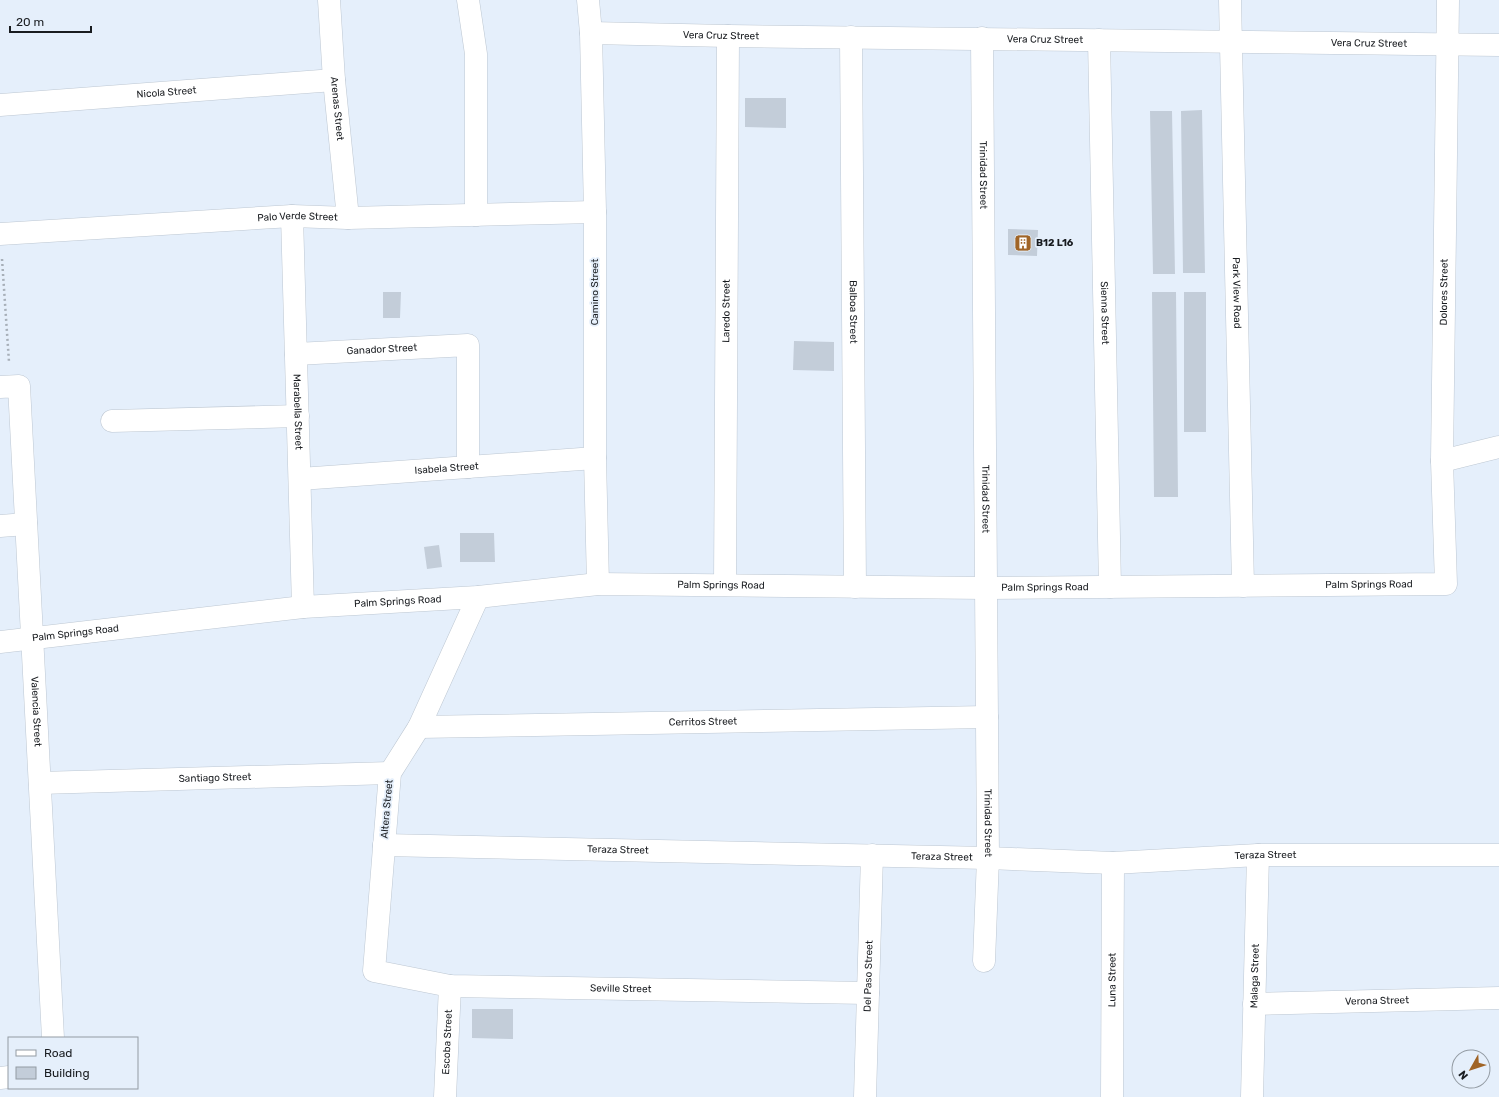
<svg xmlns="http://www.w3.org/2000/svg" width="1499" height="1097" font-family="Rubik,sans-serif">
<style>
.building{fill:#c3cdd9}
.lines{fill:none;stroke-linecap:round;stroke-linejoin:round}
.street-casing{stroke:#bdc7d2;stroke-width:23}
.path{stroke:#a7afb8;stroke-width:2.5;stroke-dasharray:2 3;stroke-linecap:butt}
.street{stroke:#fff;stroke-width:22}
.labels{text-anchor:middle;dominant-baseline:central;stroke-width:3.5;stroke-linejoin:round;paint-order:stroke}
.street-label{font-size:10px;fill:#191c20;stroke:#e5effb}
.poi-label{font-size:10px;font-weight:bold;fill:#191c20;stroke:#e5effb;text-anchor:start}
</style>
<rect width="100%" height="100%" fill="#e5effb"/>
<path class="building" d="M745,98H786V128L745,127Z
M1202,110L1205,273H1183L1181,111Z
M1150,111H1172L1175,274H1153Z
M1008,229L1038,230L1037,256L1008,255Z
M383,292H401L400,318H383Z
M1152,292H1176L1178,497H1154Z
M1184,292H1206V432H1184Z
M794,341L834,342V371L793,370Z
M460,533H494L495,562H460Z
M439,545L442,567L427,569L424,547Z
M472,1009H513V1039L472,1038Z"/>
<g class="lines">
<g class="street-casing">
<g id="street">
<path id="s1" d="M329,0L334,80L348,218"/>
<path d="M468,0L476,54V215"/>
<path d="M588,0L591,33L595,212V458L598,584"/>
<path id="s2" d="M1230,0L1243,586"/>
<path id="s3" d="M591,33L728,36L1499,45"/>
<path id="s4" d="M851,37L855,587"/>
<path id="s5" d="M982,38L988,858L984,961"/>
<path id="s6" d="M1099,40L1110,587"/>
<path id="s7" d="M0,105L334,80"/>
<path id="s8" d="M292,216L303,607"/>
<path id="s9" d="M0,234L292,216L348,218L595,212"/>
<path id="s10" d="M296,354L468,345V467"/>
<path id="s11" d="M0,387L19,386L53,1038"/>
<path d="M112,421L298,416"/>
<path d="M1442,461L1499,447"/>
<path id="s12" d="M300,479L595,458"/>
<path d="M0,526L26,524"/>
<path id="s13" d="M725,585L728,36"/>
<path id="s14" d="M478,597L419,727L390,773L374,971L450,986L868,993"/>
<path id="s15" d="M0,642L303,607L478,597L598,584L986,588L1446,584L1442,461L1448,0"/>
<path id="s16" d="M419,727L987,717"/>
<path id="s17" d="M40,783L390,773"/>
<path id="s18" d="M384,845L988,858L1113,863L1258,855H1499"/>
<path id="s19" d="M1254,1004L1499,998"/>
<path d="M0,1078L9,1077"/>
<path id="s20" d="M445,1097L450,986"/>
<path id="s21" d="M865,1097L872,855"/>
<path id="s22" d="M1112,1097L1113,863"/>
<path id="s23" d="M1252,1097L1258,855"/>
</g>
</g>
<path class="path" d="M2,259L9,362"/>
<use href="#street" class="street"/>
</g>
<defs>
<g id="building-square" transform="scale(0.9)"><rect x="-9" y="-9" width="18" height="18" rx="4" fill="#a06426" stroke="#e5effb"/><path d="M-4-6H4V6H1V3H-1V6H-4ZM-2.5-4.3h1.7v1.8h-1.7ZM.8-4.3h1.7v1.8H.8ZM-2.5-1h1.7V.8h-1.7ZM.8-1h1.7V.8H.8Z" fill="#fff"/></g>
</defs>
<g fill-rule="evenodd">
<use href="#building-square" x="1023" y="243"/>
</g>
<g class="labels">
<g class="street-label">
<text stroke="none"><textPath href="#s3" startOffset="130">Vera Cruz Street</textPath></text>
<text stroke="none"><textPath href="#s3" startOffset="454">Vera Cruz Street</textPath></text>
<text stroke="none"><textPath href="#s3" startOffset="778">Vera Cruz Street</textPath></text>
<text stroke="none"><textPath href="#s7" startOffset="167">Nicola Street</textPath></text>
<text stroke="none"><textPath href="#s1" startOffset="109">Arenas Street</textPath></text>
<text stroke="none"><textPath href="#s5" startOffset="137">Trinidad Street</textPath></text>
<text stroke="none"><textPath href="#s9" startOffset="298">Palo Verde Street</textPath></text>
<text transform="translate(595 292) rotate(-90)">Camino Street</text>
<text stroke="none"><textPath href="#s15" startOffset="1741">Dolores Street</textPath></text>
<text stroke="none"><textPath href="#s2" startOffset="293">Park View Road</textPath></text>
<text stroke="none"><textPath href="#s13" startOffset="274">Laredo Street</textPath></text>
<text stroke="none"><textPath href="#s4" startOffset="275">Balboa Street</textPath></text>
<text stroke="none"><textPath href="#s6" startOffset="273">Sienna Street</textPath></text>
<text stroke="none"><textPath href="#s10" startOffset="86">Ganador Street</textPath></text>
<text stroke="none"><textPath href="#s8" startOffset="196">Marabella Street</textPath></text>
<text stroke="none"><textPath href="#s12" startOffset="147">Isabela Street</textPath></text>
<text stroke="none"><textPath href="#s5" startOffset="461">Trinidad Street</textPath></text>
<text stroke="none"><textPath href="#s15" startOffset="724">Palm Springs Road</textPath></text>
<text stroke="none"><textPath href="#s15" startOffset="1372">Palm Springs Road</textPath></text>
<text stroke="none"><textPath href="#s15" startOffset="1048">Palm Springs Road</textPath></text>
<text stroke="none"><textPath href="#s15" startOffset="400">Palm Springs Road</textPath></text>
<text stroke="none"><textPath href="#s15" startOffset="76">Palm Springs Road</textPath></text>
<text stroke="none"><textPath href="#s11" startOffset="345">Valencia Street</textPath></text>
<text stroke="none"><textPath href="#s16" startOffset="284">Cerritos Street</textPath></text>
<text stroke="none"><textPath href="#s17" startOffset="175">Santiago Street</textPath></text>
<text transform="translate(387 809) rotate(-85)">Altera Street</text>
<text stroke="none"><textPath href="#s5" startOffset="785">Trinidad Street</textPath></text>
<text stroke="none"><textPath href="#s18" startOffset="234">Teraza Street</textPath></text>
<text stroke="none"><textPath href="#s18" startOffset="882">Teraza Street</textPath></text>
<text stroke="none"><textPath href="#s18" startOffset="558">Teraza Street</textPath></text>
<text stroke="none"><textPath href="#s21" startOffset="121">Del Paso Street</textPath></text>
<text stroke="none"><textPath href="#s23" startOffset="121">Malaga Street</textPath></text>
<text stroke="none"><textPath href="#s22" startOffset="117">Luna Street</textPath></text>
<text stroke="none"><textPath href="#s14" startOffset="644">Seville Street</textPath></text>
<text stroke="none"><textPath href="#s19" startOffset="123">Verona Street</textPath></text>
<text stroke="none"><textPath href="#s20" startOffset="55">Escoba Street</textPath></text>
</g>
<g class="poi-label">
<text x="1036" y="243">B12 L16</text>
</g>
</g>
<rect x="8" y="1037" width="130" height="52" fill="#e5effb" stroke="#939ba3"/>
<rect x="16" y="1050" width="20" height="6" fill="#ffffff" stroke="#939ba3"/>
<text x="44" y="1057" font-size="12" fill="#191c20">Road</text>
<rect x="16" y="1067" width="20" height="12" fill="#c3cdd9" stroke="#939ba3"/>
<text x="44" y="1077" font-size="12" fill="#191c20">Building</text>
<g transform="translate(1471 1069) rotate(231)"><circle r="19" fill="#e5effb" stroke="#939ba3"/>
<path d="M0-3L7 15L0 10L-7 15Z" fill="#a06426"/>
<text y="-6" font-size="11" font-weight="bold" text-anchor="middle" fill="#191c20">N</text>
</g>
<path d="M10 26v6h81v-6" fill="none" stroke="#191c20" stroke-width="2"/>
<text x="16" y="26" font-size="12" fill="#191c20" stroke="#e5effb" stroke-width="3" paint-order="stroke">20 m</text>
</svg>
